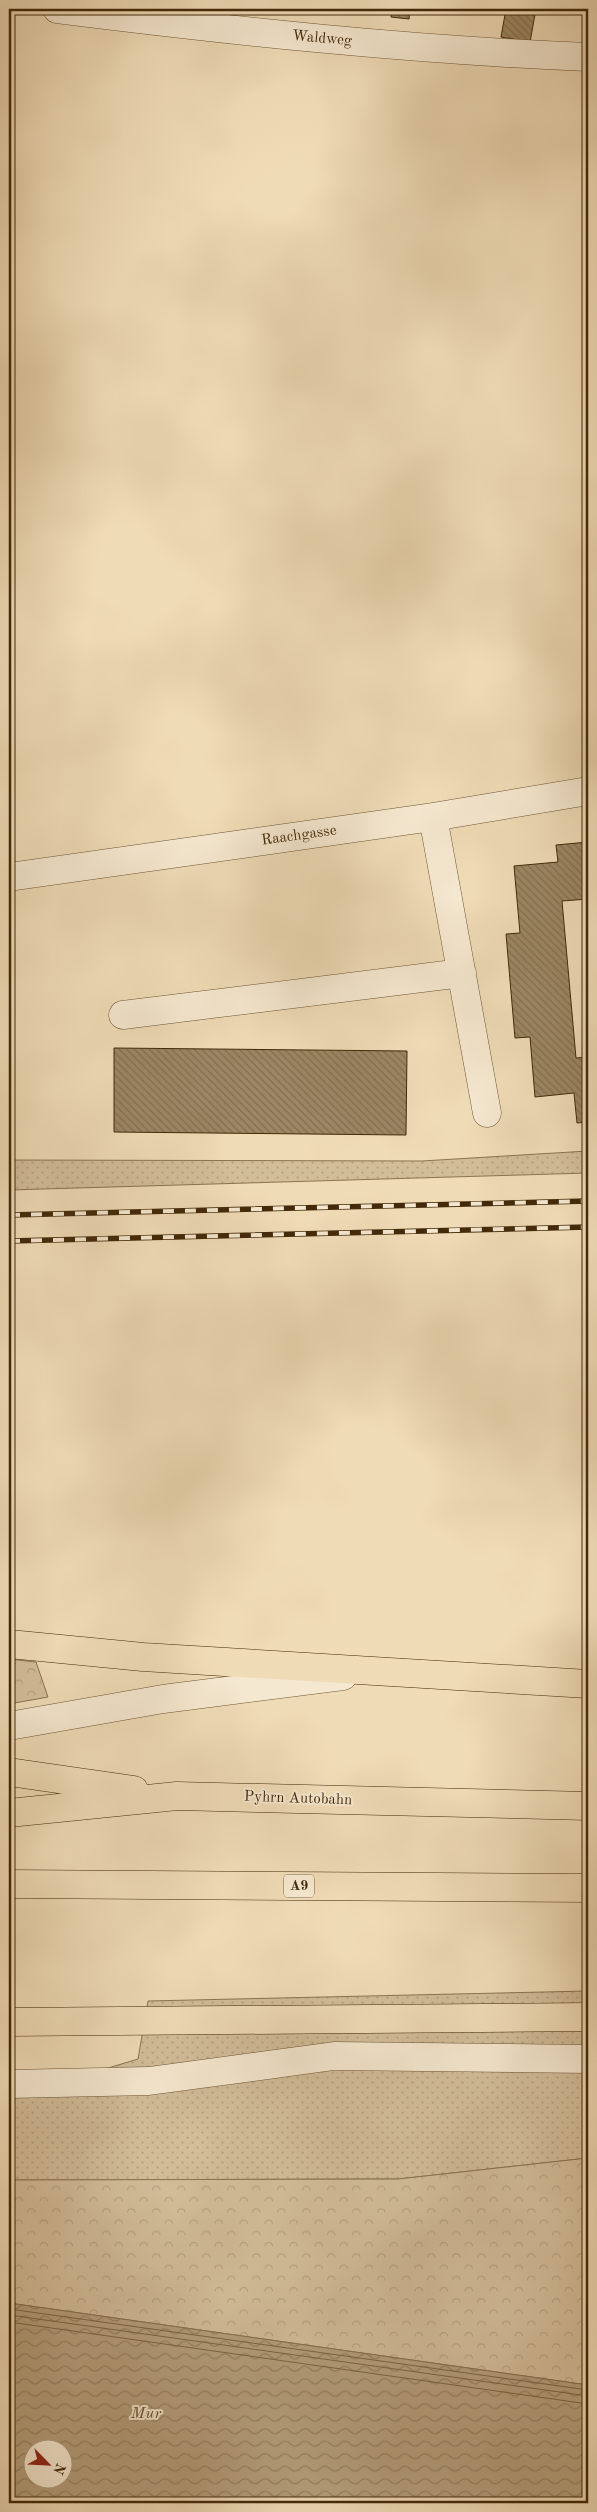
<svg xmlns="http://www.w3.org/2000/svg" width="597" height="2512" font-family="'Old Standard TT',serif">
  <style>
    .grass { fill: url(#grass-dots); stroke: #8a7351 }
    .forest { fill: url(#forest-crowns); stroke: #8a7351 }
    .water { fill: url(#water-waves); stroke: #866f4d; fill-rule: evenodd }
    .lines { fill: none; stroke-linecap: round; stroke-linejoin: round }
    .shore { stroke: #7b6442; stroke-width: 1 }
    .building { fill: url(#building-back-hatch); stroke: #422909 }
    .minor-casing { stroke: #6d5634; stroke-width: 29 }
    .major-casing { stroke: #422909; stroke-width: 29 }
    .highway-casing { stroke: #422909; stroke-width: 29 }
    .minor { stroke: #f5e8d0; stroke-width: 28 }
    .major { stroke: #efdbb6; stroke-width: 28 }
    .highway { stroke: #efdbb6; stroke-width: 28 }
    .rail-casing { stroke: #422909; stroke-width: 5.5 }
    .rail { stroke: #f5e8d0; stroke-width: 4; stroke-dasharray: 11; stroke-linecap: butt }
    .labels { text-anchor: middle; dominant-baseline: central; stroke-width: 4; stroke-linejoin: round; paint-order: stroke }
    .shield { fill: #f5e8d0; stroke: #786245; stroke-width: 1 }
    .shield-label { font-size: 14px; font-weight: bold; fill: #422909 }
    .street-label { font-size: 15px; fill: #422909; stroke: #f5e8d0 }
    .water-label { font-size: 16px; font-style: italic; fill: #644c2b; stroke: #f5e8d0 }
  </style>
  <defs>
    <pattern id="grass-dots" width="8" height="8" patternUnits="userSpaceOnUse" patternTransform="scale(1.25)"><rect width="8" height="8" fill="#d2bd99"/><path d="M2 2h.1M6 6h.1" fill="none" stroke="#b6a282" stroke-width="1.8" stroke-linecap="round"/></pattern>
    <pattern id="forest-crowns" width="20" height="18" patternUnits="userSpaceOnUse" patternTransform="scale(1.25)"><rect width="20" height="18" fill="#d2bd99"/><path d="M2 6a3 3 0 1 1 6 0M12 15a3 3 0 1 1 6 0" fill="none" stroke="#b6a282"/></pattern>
    <pattern id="water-waves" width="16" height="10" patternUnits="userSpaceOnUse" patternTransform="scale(1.25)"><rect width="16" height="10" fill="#b49e7b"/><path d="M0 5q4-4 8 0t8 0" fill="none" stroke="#948163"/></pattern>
    <pattern id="building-back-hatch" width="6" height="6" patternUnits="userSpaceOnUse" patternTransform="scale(1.25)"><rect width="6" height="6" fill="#9c8663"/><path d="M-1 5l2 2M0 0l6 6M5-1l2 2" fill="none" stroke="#816e50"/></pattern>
  </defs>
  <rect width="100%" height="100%" fill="#efdbb6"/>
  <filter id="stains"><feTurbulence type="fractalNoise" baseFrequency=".004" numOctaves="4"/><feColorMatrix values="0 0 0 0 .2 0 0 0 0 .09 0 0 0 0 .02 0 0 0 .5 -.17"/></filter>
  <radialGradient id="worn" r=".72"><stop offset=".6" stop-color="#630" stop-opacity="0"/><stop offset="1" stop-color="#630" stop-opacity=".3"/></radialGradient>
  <path class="grass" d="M588,1151v22l-579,17v-30l413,1z
    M588,1991v167l-190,21 -389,1v-82l129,-39 10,-58z"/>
  <path class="forest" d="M9,1659l27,3 12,35 -39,7z
    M588,2158v227l-579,-82v-123l389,-1z"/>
  <path class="water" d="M9,2303l579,82v118h-579zM32,2450h30v30h-30z"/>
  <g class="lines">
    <path class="shore" d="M9,2309l579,81
      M9,2315l579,81
      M9,2322l579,82"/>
  </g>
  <path class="building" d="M392,9h18l-1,10 -18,-2z
    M506,9h30l-6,33 -29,-5z
    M588,842v57l-26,2 14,157 12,-1v65l-11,1 -3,-30 -39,4 -5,-60 -15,1 -9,-104 14,-1 -6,-67 44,-4 -2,-17z
    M114,1048l293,3 -1,84 -292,-3z"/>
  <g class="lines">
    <defs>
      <path id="minor" d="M57,9c176,22 353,41 531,48
        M433,817l54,296
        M9,877l424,-60 155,-26
        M123,1015l339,-42
        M9,1726l154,-27 180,-23
        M9,2084l140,-3 185,-25 254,3"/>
      <path id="major" d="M9,1644l134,13 445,27
        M9,2022l579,-5"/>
      <path id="highway" d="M9,1772l125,18
        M9,1813l168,-17 411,10
        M9,1884l579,4"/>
    </defs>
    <use href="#minor" class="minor-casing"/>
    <use href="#major" class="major-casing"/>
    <use href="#highway" class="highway-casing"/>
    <use href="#minor" class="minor"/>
    <use href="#major" class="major"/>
    <use href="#highway" class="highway"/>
    <defs>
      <path id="rail" d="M9,1215l579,-14
        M9,1241l579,-14"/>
    </defs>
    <use href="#rail" class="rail-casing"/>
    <use href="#rail" class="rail"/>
  </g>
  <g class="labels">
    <rect class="shield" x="284" y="1874.5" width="30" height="23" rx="4"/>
    <g class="shield-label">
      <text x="299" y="1886">A9</text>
    </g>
    <g class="street-label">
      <text transform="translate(322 39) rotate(5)">Waldweg</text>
      <text transform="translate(299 836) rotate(-8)">Raachgasse</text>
      <text transform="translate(298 1799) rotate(2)">Pyhrn Autobahn</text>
    </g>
    <g class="water-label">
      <text x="146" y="2414">Mur</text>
    </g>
  </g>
  <rect width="597" height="2512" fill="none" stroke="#efdbb6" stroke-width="30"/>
  <rect x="10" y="10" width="577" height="2492" fill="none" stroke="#422909" stroke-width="2.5"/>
  <rect x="15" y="15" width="567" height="2482" fill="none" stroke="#422909"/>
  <g transform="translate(48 2464) rotate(114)"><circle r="24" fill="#f5e8d0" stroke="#ad9c80"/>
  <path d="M0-4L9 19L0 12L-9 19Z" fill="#8f2418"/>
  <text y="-8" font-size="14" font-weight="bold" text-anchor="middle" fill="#422909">N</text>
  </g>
  <rect width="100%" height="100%" filter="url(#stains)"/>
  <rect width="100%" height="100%" fill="url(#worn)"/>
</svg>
